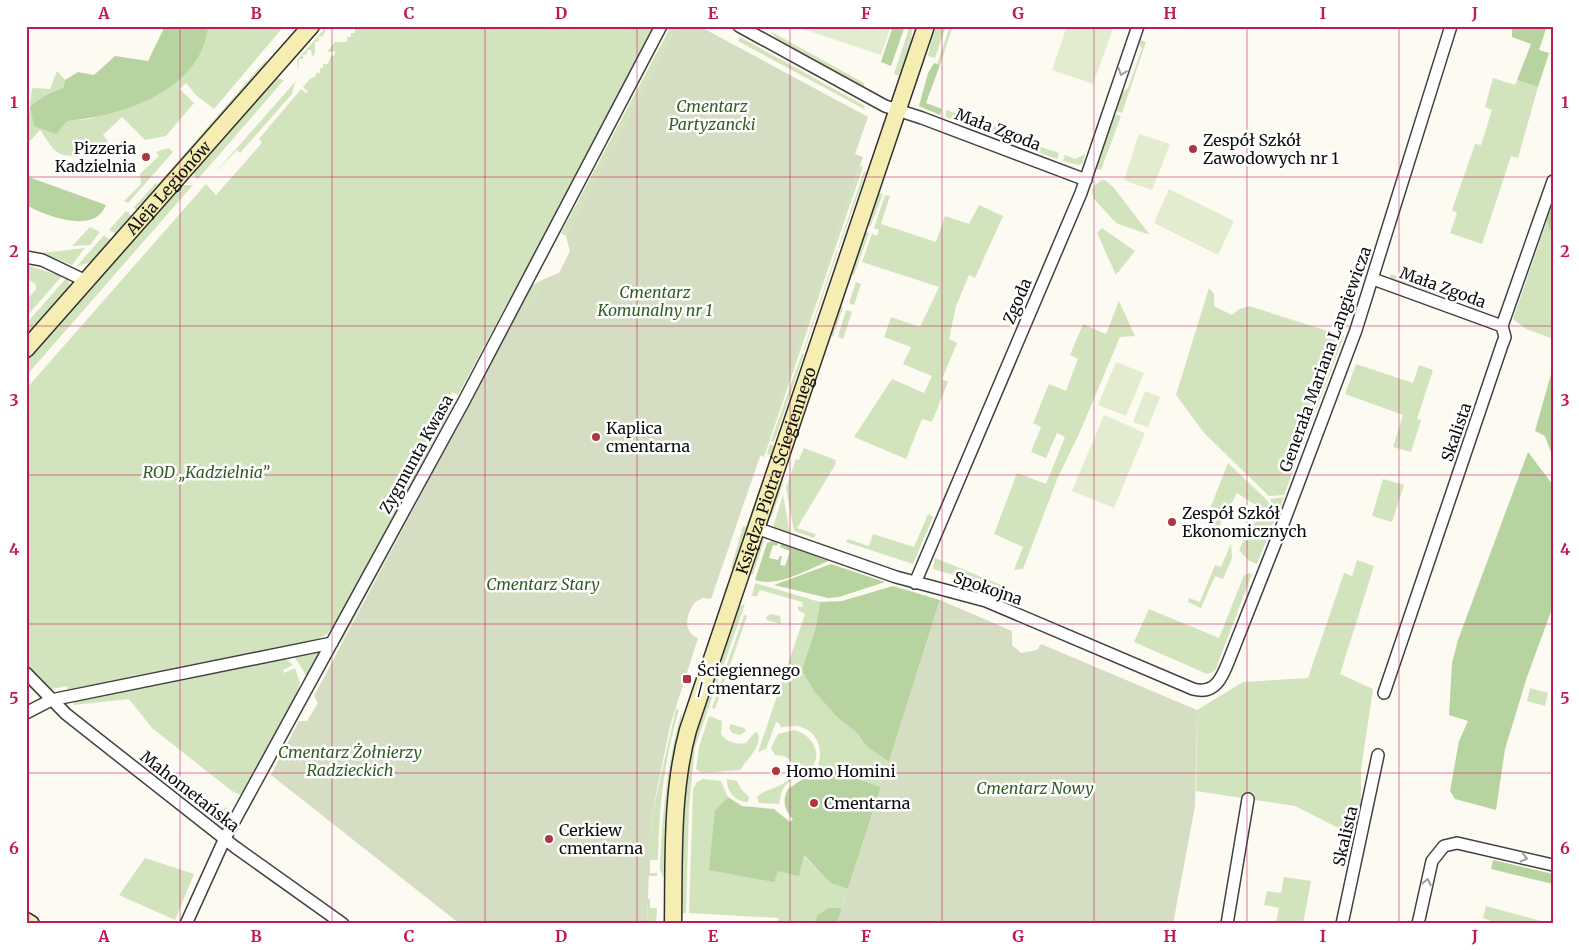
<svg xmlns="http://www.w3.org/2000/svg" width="1579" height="950" font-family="Merriweather,serif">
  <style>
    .green { fill: #d2e4be }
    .forest { fill: #b7d39f }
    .cemetery { fill: #d5ddc3 }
    .pitch { fill: #e3ecce }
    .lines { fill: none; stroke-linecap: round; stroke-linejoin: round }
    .street-casing { stroke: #414141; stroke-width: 14 }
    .secondary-casing { stroke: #303030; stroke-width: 19 }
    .street { stroke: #fff; stroke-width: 11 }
    .secondary { stroke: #f6edb3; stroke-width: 16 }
    .oneway { stroke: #9f9f9f }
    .grid { fill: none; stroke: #c2185b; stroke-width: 1; stroke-opacity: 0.55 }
    .poi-dot { fill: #ae363e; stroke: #fff; stroke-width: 2 }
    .labels { text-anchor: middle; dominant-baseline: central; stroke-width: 5; stroke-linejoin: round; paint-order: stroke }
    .park-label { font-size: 16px; font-style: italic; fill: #325e26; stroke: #fff }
    .street-label { font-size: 16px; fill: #0e0e0e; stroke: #fff }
    .poi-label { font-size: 16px; fill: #0e0e0e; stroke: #fff; text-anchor: start }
    .neatline { fill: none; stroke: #c2185b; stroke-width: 2 }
    .grid-label { font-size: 16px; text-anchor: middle; font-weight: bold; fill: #c2185b }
  </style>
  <rect width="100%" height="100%" fill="#fdfaf1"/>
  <path class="green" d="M188,26h96l-70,83 -18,-14 -10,-12 -6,6 14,14 -28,33 -21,4 -23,-23 -19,18 5,6c-9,11 -38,20 -51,11 -6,-4 -12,-16 -17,-22l-10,11h-4l6,-53 18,1 7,-18 8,9 -2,8 -17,7 -16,11 37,15 22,-2 56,-18z
    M327,26l3,2h-4l-3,8 -5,1 1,4 -4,1v12l-3,3 -1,-7h-4v4l-4,1v4h-4l-1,12 -1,-11z
    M358,26h298l-198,369 -6,-3 -5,10 6,4 -116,217 -10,11 -12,7 -231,51 -16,-2 -1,-4 -15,3 -26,-22v-278l180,-205 10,11 46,-52 -3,-4 42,-50 5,4 2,-1 -5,-5 8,-9 4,-1 1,-4h4v-5h3v-4h5l3,-8 4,-1v-4l-8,1 8,-10h12v-5h4v-4h4v-4h4z
    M671,26h6l-111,210 -5,-3z
    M937,26h9l-11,32 -7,-2 4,-18z
    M950,26h3l-13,39 -3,-1z
    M909,28l3,1 -1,16 -9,26 -3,1 1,4 -6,-2z
    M770,31l94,52v4l-88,-49z
    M740,37l125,69 -1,3 -126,-68z
    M1140,40l6,2 -24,71 -6,-2 6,-19 6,-4 14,-40 -3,-4z
    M266,60l-1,9 -125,142 -7,-3 23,-25 2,1z
    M277,78l7,2 -86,99 -4,-3 1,-8 78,-89z
    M1493,78l22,7 2,-5 21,7 -20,71 -7,-2 -29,88 -32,-11 7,-20 -5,-3 23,-66 6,1 11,-35 -7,-3z
    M295,82l-3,12 -52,59 -3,-3 -24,25z
    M946,110l67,22 -1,5 14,5 -1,5 -79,-30z
    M1114,114l7,2 -20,54 -7,-2z
    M1032,144l27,9 -2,6 -27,-10z
    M168,148l5,4 -45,51 -4,-2 17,-17 -1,-10 19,-18 -3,-4z
    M1085,154l-2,9 -4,2 -16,-4 2,-6 10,4z
    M860,166l3,1 -99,290 -5,-2z
    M864,171l2,1 -27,76h-1z
    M1102,180h3l9,8 36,47 -34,-12 -22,-24 -2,-8 2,-5z
    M182,185h11l-167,191v-16l150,-171z
    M877,193l6,1 -13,33 -4,-4z
    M885,195l5,1 -9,28 55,18 9,-26 24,8 10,-19 24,11 -28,62 -6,-3 -13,31 -7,33 8,4 -15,36 6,3 -16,40 -10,-3 -16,40 -52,-22 38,-58 32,14 8,-17 -29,-12 8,-17 -27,-10 7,-20 29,10 19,-40 -77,-25 10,-28 5,2 2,-6 -5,-2z
    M1553,203v136l-27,-10 -13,-10z
    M126,211l7,6 -15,18 -9,-5z
    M90,227l10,5 -10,13 -18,1z
    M1102,228l33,23 -19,24 -19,-42z
    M864,231l5,2 -15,42 -4,-2z
    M104,235l7,6 -19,21 -15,4z
    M85,248l-13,17 -31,-12z
    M837,250l1,1 -34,100h-1z
    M26,265l36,11 -36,41v-16l10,-12v-4l-10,-8z
    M1391,274l25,9 -2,4 -24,-8z
    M67,277l3,9 -44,52v-14z
    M544,279l-16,29 -6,-3 -181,338 -2,-1 190,-355z
    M856,282l5,2 -7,21 -5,-2z
    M1421,284l35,13 -1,2 -35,-10z
    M1209,288l5,6v12l18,9 7,-6 10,-3 95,30 -60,159 -15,1 -64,-62 -29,-39z
    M1119,301l16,35 -15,1 -41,97 -21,43 -35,92 -9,1 9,-23 -29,-13 23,-61 29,11 19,-47 -8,-4 -11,25 -15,-6 10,-25 -8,-4 16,-39 17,7 12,-32 -8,-4 13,-31 23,10z
    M840,306l3,1 -10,30 -3,-5 8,-24z
    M846,310l6,2 -9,27 -5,-2z
    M802,353l2,1 -30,88 -3,-1z
    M1356,364l57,19 6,-18 14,5 -16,49 4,1 -10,32 -18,-5 10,-32 -58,-21z
    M770,444l3,1 2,8 -40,118 -4,-3 12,-42 3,1 25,-71 -4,-2z
    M804,448l32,12 -1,5 -38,63 19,6 -2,4 -20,-7 -8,-43 10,-29 3,1z
    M1228,463l40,38 7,18 -18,45 -9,-4 -9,-10 5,-10 3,1 13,-33 -23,-15 -19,36 -12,-5 -1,-3z
    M785,477l-13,39 -4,3 3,-15z
    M1383,479l21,6 -12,37 -20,-6z
    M783,495l7,39 -17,-7z
    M1284,497l-7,19 -7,-17z
    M928,514l5,3 -20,47 -67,-22 2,-3 21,7 4,-12 41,13z
    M765,538l-12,36 -6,1 13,-33z
    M1231,543l1,15 -9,21 -8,-3 -14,32 -13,-6 1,-4 11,4 15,-37 6,2z
    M935,558l71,29 1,3 -74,-21z
    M1357,560l17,6 -34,108 33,15 -12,81v43l-9,22 -57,-29 -99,-15 1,-81 46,-28 65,-4 36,-105 8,3z
    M1249,573l3,1 -37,97 -8,3 -73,-32 15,-33 70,29 25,-63z
    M755,583l65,19 -4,25 -13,39 35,52 19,15 10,14 22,15 -8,25 -53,-19 -9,4 -3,-2c9,-18 3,-40 -19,-44 -6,0 -11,1 -16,1l-2,-4 -3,-1 -10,27 -8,3 47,-138 -7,-4v-4l5,1 -1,-5 -42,-12 -3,6h-5z
    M745,604l-50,143 -6,60 -3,106h-6l3,-118 7,-46 47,-142z
    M771,614l9,2 1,8 -14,-4 -1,-3z
    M744,615l3,1 -19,55 -3,-1z
    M318,649l4,2 -15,26 -13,-21z
    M283,657l10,8 -10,5 1,3 11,-5 5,15 -3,10 -56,102 -9,-4 -80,-63 -23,-29 -55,6v-3l27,-7z
    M724,673l3,1 -12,35 -3,-1z
    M1530,688l18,5 -3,13 -18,-5z
    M676,709l3,1c-15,49 -20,98 -21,150h-8v13h7v3h-9l3,-57z
    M682,710l-14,167h-5l-3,-8c2,-54 7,-106 22,-159z
    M709,716l13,5 -1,13c5,8 16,11 25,9l9,-11 3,1c4,14 -11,26 -18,37l-38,3 -6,-4 3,-22z
    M731,724l13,4 2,3 -6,4 -8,-2 -3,-5z
    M794,730c17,4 30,23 17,39 -8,8 -19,8 -26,17 -5,5 -4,12 -6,18l-20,-1 -2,-6c8,-10 47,-11 33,-37l-6,-4 -9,-1 -4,-7 7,-14z
    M703,779l18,2 7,16 -13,13 62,61 26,-16 27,28 18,6 -6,19c-13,0 -25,0 -27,16h-38l2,-6 -90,-5 4,-124 4,-7z
    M727,779l10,2 4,8 8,8 -1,5c-12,0 -22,-11 -21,-23z
    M225,807l8,5 -7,13 -6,2 -4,-3z
    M145,858l49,16 -19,46 -56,-25z
    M1284,877l27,4 -8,43h-27l3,-16 -15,-3 3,-14 14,2z
    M648,899h2v9h7l-1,16h-9z
    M1486,906l66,18h-53l-16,-6z"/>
  <path class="forest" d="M165,26h43c-6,65 -87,90 -141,95l-11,13 -22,-8 -4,-20 16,-11 17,-7 2,-8 13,-8 16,3 21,-19 33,5z
    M893,26h12l-14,40 -10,-4z
    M1512,26h35l-8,24 10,3 -11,34 -21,-7 14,-36 -19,-7z
    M934,63l6,2 -14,38 16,6 -2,6 -21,-9 9,-33z
    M26,176l80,29c-11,30 -60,11 -80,0z
    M1553,203v26l-3,1 -3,-10z
    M1553,367v91l-8,-22 -10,-5z
    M1528,452l25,33v121l-26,71 -22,72 -9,61 -41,-11 -5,-8 9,-50 9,-20 -19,-6 3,-52 6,-23z
    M772,541l6,2 -1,3 -4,-1 -4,13 9,2 2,-4h2l-2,9 5,1 5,-15 -10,-4 1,-3 48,17c-21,8 -51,27 -74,19l12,-37z
    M831,564l54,18 -46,15 -11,1 -54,-13z
    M893,586l47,14 -51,162 -22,-15 -10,-14 -19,-15 -23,-26 -12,-20v-6l13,-39 4,-25 22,-1z
    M828,768l53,19 -33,102 -18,-6 -26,-28 -5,21 -21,-5 -4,11 -65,-12 6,-60 13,-13 14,9 32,3 16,13 3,-3c-9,-9 -11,-19 -5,-30l28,-19 3,2z
    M1493,860l60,14v10l-62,-15z
    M828,908h14l-5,16h-22l2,-9z"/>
  <path class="cemetery" d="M677,26h22l169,91 -13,37 8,3 -152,442 -8,-1 -8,4c-9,13 -13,29 3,36l-28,88 -19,93 -4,105h-187l-189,-149 28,-54h8l11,-18 -4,-7 208,-391 6,3 16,-29 15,-6 11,-22 -4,-15z
    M940,600l72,31v14l9,8 16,-3 4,-6 156,66 -2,96 -22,118h-336z"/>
  <path class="pitch" d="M794,26h97l-10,29z
    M1067,26h47l-21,58 -41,-14z
    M1139,134l31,10 -18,46 -28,-10z
    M1169,189l65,32 -16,34 -64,-32z
    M1116,362l28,11 -18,43 -28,-11z
    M1145,391l15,6 -12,30 -15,-5z
    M1104,415l41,18 -31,75 -42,-17z"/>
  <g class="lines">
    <defs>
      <path id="street" d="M739,26l146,80 37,12 164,62
        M26,257l16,3 44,21
        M1373,279l129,47
        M756,528l140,49 90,24 207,88c22,6 29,-11 36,-29l57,-144 70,-186 95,-304
        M915,583l166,-390 57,-167
        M26,673l40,41 169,133 108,77
        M1384,693l118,-348 3,-8 -3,-11 51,-145
        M26,713l25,-13 281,-57
        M186,924l39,-86 239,-437 197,-375
        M1227,924l21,-125
        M1342,924l36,-169
        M1418,924l14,-63 12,-15 13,-3 96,22"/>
      <g id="secondary">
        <path id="s1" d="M26,349l285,-323"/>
        <path d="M26,921l5,3"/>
        <path id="s2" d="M673,924c1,-64 -2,-132 15,-194l238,-704"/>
      </g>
    </defs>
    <use href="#street" class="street-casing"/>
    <use href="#secondary" class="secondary-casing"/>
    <use href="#street" class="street"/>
    <use href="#secondary" class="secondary"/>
  </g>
  <defs><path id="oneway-chevron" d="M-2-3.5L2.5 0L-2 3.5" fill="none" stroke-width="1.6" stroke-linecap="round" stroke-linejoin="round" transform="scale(1.25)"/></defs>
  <g class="oneway">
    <use href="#oneway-chevron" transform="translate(1122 72) rotate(109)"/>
    <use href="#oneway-chevron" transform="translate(1524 858) rotate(13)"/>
    <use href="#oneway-chevron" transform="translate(1427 882) rotate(-78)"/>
  </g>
  <path class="grid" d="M180,26v898M332,26v898M485,26v898M637,26v898M790,26v898M942,26v898M1094,26v898M1247,26v898M1399,26v898M26,177h1527M26,326h1527M26,475h1527M26,624h1527M26,773h1527"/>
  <g class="poi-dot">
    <circle cx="1193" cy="149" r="5"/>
    <circle cx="146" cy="157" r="5"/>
    <circle cx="596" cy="437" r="5"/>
    <circle cx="1172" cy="522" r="5"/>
    <rect x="682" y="674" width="10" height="10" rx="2.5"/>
    <circle cx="776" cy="771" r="5"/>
    <circle cx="814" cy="803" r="5"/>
    <circle cx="549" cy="839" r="5"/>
  </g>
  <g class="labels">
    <g class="park-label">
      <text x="712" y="106">Cmentarz<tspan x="712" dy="18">Partyzancki</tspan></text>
      <text x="655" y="292">Cmentarz<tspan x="655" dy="18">Komunalny nr 1</tspan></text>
      <text x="206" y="472">ROD „Kadzielnia”</text>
      <text x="543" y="584">Cmentarz Stary</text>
      <text x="350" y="752">Cmentarz Żołnierzy<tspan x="350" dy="18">Radzieckich</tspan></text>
      <text x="1035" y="788">Cmentarz Nowy</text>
    </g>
    <g class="street-label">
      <text transform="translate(998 129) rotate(21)">Mała Zgoda</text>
      <text stroke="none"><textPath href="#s1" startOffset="215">Aleja Legionów</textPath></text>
      <text transform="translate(1443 287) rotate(20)">Mała Zgoda</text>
      <text transform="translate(1017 301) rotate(-67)">Zgoda</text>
      <text transform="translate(1325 359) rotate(-70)">Generała Mariana Langiewicza</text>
      <text transform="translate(1456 432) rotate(-71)">Skalista</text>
      <text transform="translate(416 454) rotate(-61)">Zygmunta Kwasa</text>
      <text stroke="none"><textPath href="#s2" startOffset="469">Księdza Piotra Ściegiennego</textPath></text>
      <text transform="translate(988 588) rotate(19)">Spokojna</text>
      <text transform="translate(190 791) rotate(38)">Mahometańska</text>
      <text transform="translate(1345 836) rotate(-77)">Skalista</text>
    </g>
    <g class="poi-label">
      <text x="1203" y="140">Zespół Szkół<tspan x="1203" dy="18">Zawodowych nr 1</tspan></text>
      <text x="136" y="148" text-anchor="end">Pizzeria<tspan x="136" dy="18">Kadzielnia</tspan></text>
      <text x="606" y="428">Kaplica<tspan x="606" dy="18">cmentarna</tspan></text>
      <text x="1182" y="513">Zespół Szkół<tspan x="1182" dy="18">Ekonomicznych</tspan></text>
      <text x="697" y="670">Ściegiennego<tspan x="697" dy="18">/ cmentarz</tspan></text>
      <text x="786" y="771">Homo Homini</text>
      <text x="824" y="803">Cmentarna</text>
      <text x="559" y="830">Cerkiew<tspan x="559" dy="18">cmentarna</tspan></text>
    </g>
  </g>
  <rect width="1579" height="950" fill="none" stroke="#ffffff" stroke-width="55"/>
  <rect x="28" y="28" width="1524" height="894" class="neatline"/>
  <g class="grid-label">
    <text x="104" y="19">A</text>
    <text x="256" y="19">B</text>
    <text x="409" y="19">C</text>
    <text x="561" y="19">D</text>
    <text x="713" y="19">E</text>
    <text x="866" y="19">F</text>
    <text x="1018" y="19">G</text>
    <text x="1170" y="19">H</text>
    <text x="1323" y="19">I</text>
    <text x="1475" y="19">J</text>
    <text x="14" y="108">1</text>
    <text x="1565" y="108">1</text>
    <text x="14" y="257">2</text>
    <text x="1565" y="257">2</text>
    <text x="14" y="406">3</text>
    <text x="1565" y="406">3</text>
    <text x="14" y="555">4</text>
    <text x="1565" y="555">4</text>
    <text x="14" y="704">5</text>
    <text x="1565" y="704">5</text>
    <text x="14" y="854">6</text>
    <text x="1565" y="854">6</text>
    <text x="104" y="942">A</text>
    <text x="256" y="942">B</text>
    <text x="409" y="942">C</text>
    <text x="561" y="942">D</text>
    <text x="713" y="942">E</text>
    <text x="866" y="942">F</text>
    <text x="1018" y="942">G</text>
    <text x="1170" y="942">H</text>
    <text x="1323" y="942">I</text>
    <text x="1475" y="942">J</text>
  </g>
</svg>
